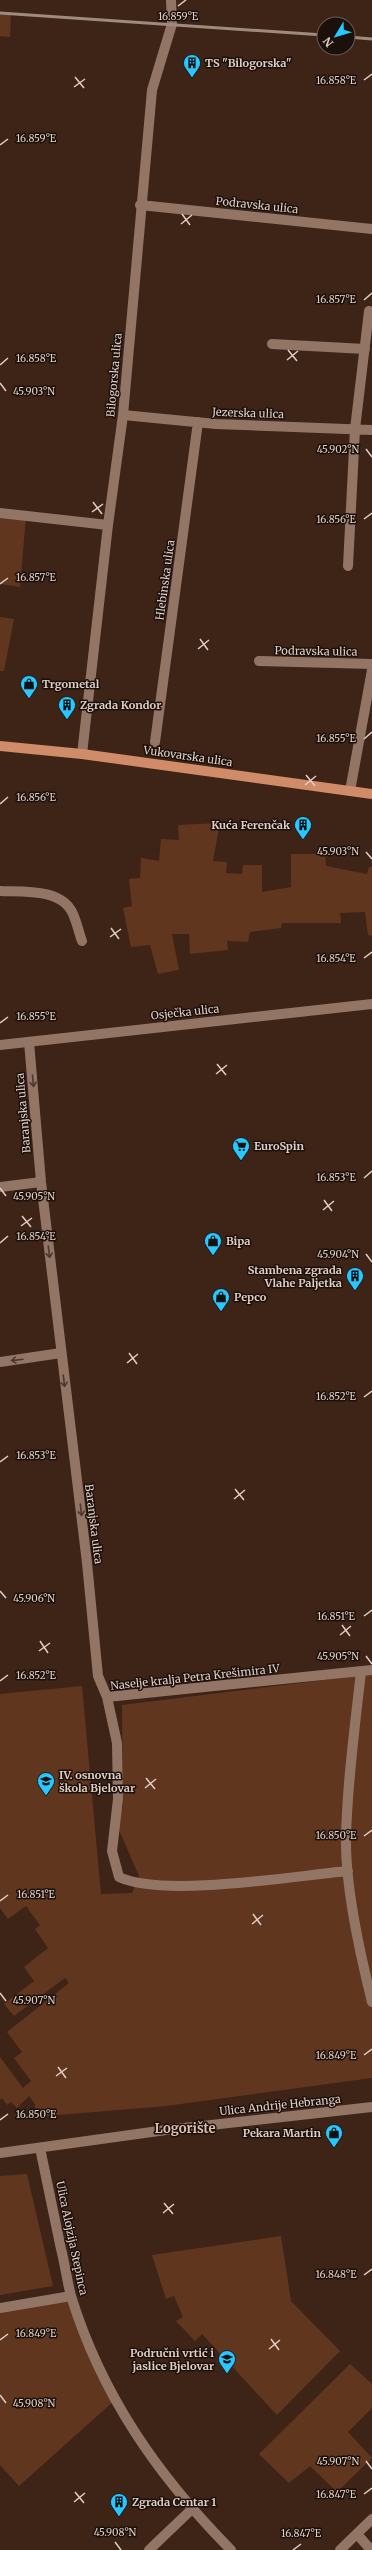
<svg xmlns="http://www.w3.org/2000/svg" width="372" height="2550" font-family="Merriweather,serif">
  <style>
    .green { fill: #61361f }
    .lines { fill: none; stroke-linecap: round; stroke-linejoin: round }
    .street { stroke: #937566; stroke-width: 10 }
    .secondary { stroke: #937566; stroke-width: 10 }
    .primary { stroke: #d08b68; stroke-width: 10 }
    .rail { stroke: #9f8a80; stroke-width: 3 }
    .oneway { stroke: #4c382f }
    .ticks { fill: none; stroke: #dfcec6; stroke-width: 1.5 }
    .labels { text-anchor: middle; dominant-baseline: central; stroke-width: 3; stroke-linejoin: round; paint-order: stroke }
    .poi-label { font-size: 11px; font-weight: bold; fill: #dfcec6; stroke: #1c100b; text-anchor: start }
    .street-label { font-size: 11px; fill: #dfcec6; stroke: #1c100b }
    .quarter-label { font-size: 13px; font-weight: bold; fill: #debdad; stroke: #1c100b }
    .ticks-label { font-size: 10px; text-anchor: middle; fill: #dfcec6; stroke: #1c100b; stroke-width: 3; stroke-linejoin: round; paint-order: stroke }
  </style>
  <rect width="100%" height="100%" fill="#3d2417"/>
  <path class="green" d="M0,12l11,1 -1,24 -10,-1z
    M0,513l26,3 -6,71 -20,-3z
    M0,617l14,2 -10,52h-4z
    M220,823l-7,38 14,1 -1,11 16,1 1,-9h19v27l29,-5v-33h34l1,12 41,8 2,-7h3v69l-4,-1 -3,-23 -25,1 1,10h-59l-1,5 -31,4 -2,10 -21,-1 1,9 -38,4 -1,-20h-17l7,36 -21,4 -8,-29 -19,2 -8,-39 9,-2 -3,-27 11,-1 1,-20 18,3 2,-22 18,1 -1,-15z
    M372,1674v404l-206,28 -131,11v-13l-6,-8 -12,12 -6,-6 -4,3 -5,-7 -2,2v-43l23,31 8,-7 -17,-23 8,-6 -15,-20 62,-49 -4,-5 -51,38 -10,-12 30,-23 -10,-14 24,-19 -13,-19 5,-4 -14,-19 -18,13 -8,-11v-214l82,-8 19,208 31,-1 7,-17 -23,-53 7,-17 -1,-101z
    M27,2174l26,112 -53,9v-119z
    M281,2236l10,65 49,50 -63,64 -75,-81 -7,7 -19,-20 7,-4 -9,-21 -8,3 -14,-44z
    M71,2296l44,104 -96,86 -19,-21v-156z
    M350,2364l22,20v24l-24,24 24,26 -35,34 -27,-26 -21,17 -30,-29z"/>
  <g class="lines">
    <path class="street" d="M140,205l232,24
      M272,344l93,5
      M123,415l93,9 156,6
      M0,513l108,12
      M348,566l7,-137 14,-118
      M259,661l113,3
      M155,742l43,-320
      M82,754l26,-229 15,-110 29,-325 20,-66 -1,-24
      M350,791l22,-121
      M0,891c23,1 62,-3 73,23 4,9 6,19 9,27
      M29,1042l12,140 46,381 11,113 9,21 10,46 1,56 -6,52 7,26c45,21 175,-1 229,-6
      M0,1187l41,-5
      M0,1362l61,-9
      M361,1672c-6,53 -14,113 -15,166 -1,48 14,116 26,164
      M107,1697l265,-27
      M40,2148c7,33 14,67 21,101 4,15 6,32 10,47 31,100 87,180 160,254
      M0,2308l71,-12
      M357,2534l14,16
      M149,2550l42,-40"/>
    <path class="secondary" d="M0,1045l372,-41
      M0,2153l166,-23 206,-23
      M340,2550l32,-31"/>
    <path class="primary" d="M0,746l82,8 290,40"/>
    <path class="rail" d="M0,13l324,22
      M348,37l24,2"/>
  </g>
  <defs><path id="oneway-shaft" d="M-6 0H5M1.5-3L5.5 0L1.5 3" fill="none" stroke-width="1.6" stroke-linecap="round" stroke-linejoin="round"/></defs>
  <g class="oneway">
    <use href="#oneway-shaft" transform="translate(33 1081) rotate(85)"/>
    <use href="#oneway-shaft" transform="translate(49 1252) rotate(83)"/>
    <use href="#oneway-shaft" transform="translate(17 1360) rotate(173)"/>
    <use href="#oneway-shaft" transform="translate(64 1381) rotate(83)"/>
    <use href="#oneway-shaft" transform="translate(81 1510) rotate(83)"/>
  </g>
  <path class="ticks" d="M178,6l8,-6M75,77l9,11M364,80l8,-6M74,87l11,-8M0,145l8,-6M182,214l8,11M181,224l11,-9M364,300l8,-7M288,350l9,11M287,360l11,-9M0,365l8,-7M0,383l6,8M366,449l6,8M93,502l9,12M92,512l11,-8M364,519l8,-6M0,584l8,-6M200,639l8,11M198,649l11,-9M364,739l8,-7M306,775l9,11M305,785l11,-9M0,804l8,-7M366,852l6,7M111,928l8,11M110,937l11,-8M364,958l8,-6M0,1023l8,-6M217,1064l9,11M216,1074l11,-9M364,1178l8,-7M0,1188l6,8M324,1200l8,11M323,1210l11,-9M22,1216l9,11M21,1226l11,-8M0,1243l8,-7M366,1254l6,8M129,1353l8,11M127,1363l11,-9M364,1397l8,-6M0,1462l8,-6M235,1489l9,11M234,1499l11,-9M0,1591l6,7M364,1616l8,-6M342,1625l8,11M340,1635l11,-9M40,1641l8,12M39,1651l11,-8M366,1656l6,8M0,1681l8,-6M146,1778l9,11M145,1788l11,-9M364,1836l8,-6M0,1901l8,-6M253,1914l8,11M252,1924l11,-9M0,1993l6,8M364,2055l8,-6M58,2067l8,11M56,2076l11,-8M0,2120l8,-6M164,2203l9,11M163,2213l11,-9M364,2275l8,-6M271,2339l8,11M0,2340l8,-6M269,2349l11,-9M0,2395l6,8M366,2461l6,8M75,2492l9,11M364,2494l8,-6M74,2502l11,-9M115,2542l6,8M293,2550l8,-6"/>
  <defs>
    <symbol id="building-pin" viewBox="-11 -11 22 30"><path d="M0 17L-7.5 6A9.5 9.5 0 1 1 7.5 6Z" fill="#27c8ff" stroke="#1c100b"/><path d="M-4-6H4V6H1V3H-1V6H-4ZM-2.5-4.3h1.7v1.8h-1.7ZM.8-4.3h1.7v1.8H.8ZM-2.5-1h1.7V.8h-1.7ZM.8-1h1.7V.8H.8Z" fill="#111"/></symbol>
    <symbol id="shop-pin" viewBox="-11 -11 22 30"><path d="M0 17L-7.5 6A9.5 9.5 0 1 1 7.5 6Z" fill="#27c8ff" stroke="#1c100b"/><path d="M-5-2.5h2.3a2.7 3.5 0 0 1 5.4 0H5L5.5 6h-11ZM-1.5-2.5h3a1.5 2.3 0 0 0-3 0Z" fill="#111"/></symbol>
    <symbol id="supermarket-pin" viewBox="-11 -11 22 30"><path d="M0 17L-7.5 6A9.5 9.5 0 1 1 7.5 6Z" fill="#27c8ff" stroke="#1c100b"/><path d="M-6-5.5h2.5l.6 2H6L4.5 2H-2.5L-4.4-4H-6ZM-1.5 3.2a1.3 1.3 0 1 0 .1 0ZM3 3.2a1.3 1.3 0 1 0 .1 0Z" fill="#111"/></symbol>
    <symbol id="school-pin" viewBox="-11 -11 22 30"><path d="M0 17L-7.5 6A9.5 9.5 0 1 1 7.5 6Z" fill="#27c8ff" stroke="#1c100b"/><path d="M0-5L7-2L0 1L-7-2ZM-4 1L0 2.5L4 1V4Q0 6-4 4Z" fill="#111"/></symbol>
  </defs>
  <g fill-rule="evenodd">
    <use href="#building-pin" x="182" y="53" width="20" height="27"/>
    <use href="#shop-pin" x="19" y="674" width="20" height="27"/>
    <use href="#building-pin" x="57" y="695" width="20" height="27"/>
    <use href="#building-pin" x="293" y="815" width="20" height="27"/>
    <use href="#supermarket-pin" x="231" y="1136" width="20" height="27"/>
    <use href="#shop-pin" x="203" y="1231" width="20" height="27"/>
    <use href="#building-pin" x="345" y="1266" width="20" height="27"/>
    <use href="#shop-pin" x="211" y="1287" width="20" height="27"/>
    <use href="#school-pin" x="36" y="1771" width="20" height="27"/>
    <use href="#shop-pin" x="324" y="2123" width="20" height="27"/>
    <use href="#school-pin" x="217" y="2349" width="20" height="27"/>
    <use href="#building-pin" x="109" y="2492" width="20" height="27"/>
  </g>
  <g class="labels">
    <g class="poi-label">
      <text x="205" y="63">TS "Bilogorska"</text>
      <text x="42" y="684">Trgometal</text>
      <text x="80" y="705">Zgrada Kondor</text>
      <text x="290" y="825" text-anchor="end">Kuća Ferenčak</text>
      <text x="254" y="1146">EuroSpin</text>
      <text x="226" y="1241">Bipa</text>
      <text x="342" y="1270" text-anchor="end">Stambena zgrada<tspan x="342" dy="13">Vlahe Paljetka</tspan></text>
      <text x="234" y="1297">Pepco</text>
      <text x="59" y="1775">IV. osnovna<tspan x="59" dy="13">škola Bjelovar</tspan></text>
      <text x="321" y="2133" text-anchor="end">Pekara Martin</text>
      <text x="214" y="2353" text-anchor="end">Područni vrtić i<tspan x="214" dy="13">jaslice Bjelovar</tspan></text>
      <text x="132" y="2502">Zgrada Centar 1</text>
    </g>
    <g class="street-label">
      <text transform="translate(257 205) rotate(6)">Podravska ulica</text>
      <text transform="translate(114 375) rotate(-85)">Bilogorska ulica</text>
      <text transform="translate(248 413) rotate(2)">Jezerska ulica</text>
      <text transform="translate(165 580) rotate(-82)">Hlebinska ulica</text>
      <text transform="translate(316 651) rotate(1)">Podravska ulica</text>
      <text transform="translate(188 756) rotate(8)">Vukovarska ulica</text>
      <text transform="translate(185 1012) rotate(-6)">Osječka ulica</text>
      <text transform="translate(23 1113) rotate(-95)">Baranjska ulica</text>
      <text transform="translate(94 1524) rotate(83)">Baranjska ulica</text>
      <text transform="translate(195 1677) rotate(-6)">Naselje kralja Petra Krešimira IV</text>
      <text transform="translate(280 2105) rotate(-6)">Ulica Andrije Hebranga</text>
      <text transform="translate(72 2238) rotate(78)">Ulica Alojzija Stepinca</text>
    </g>
    <g class="quarter-label">
      <text x="185" y="2128">Logorište</text>
    </g>
  </g>
  <g class="ticks-label">
    <text x="178" y="20">16.859°E</text>
    <text x="336" y="84">16.858°E</text>
    <text x="36" y="142">16.859°E</text>
    <text x="336" y="303">16.857°E</text>
    <text x="36" y="362">16.858°E</text>
    <text x="34" y="395">45.903°N</text>
    <text x="338" y="453">45.902°N</text>
    <text x="336" y="523">16.856°E</text>
    <text x="36" y="581">16.857°E</text>
    <text x="336" y="742">16.855°E</text>
    <text x="36" y="801">16.856°E</text>
    <text x="338" y="855">45.903°N</text>
    <text x="336" y="962">16.854°E</text>
    <text x="36" y="1020">16.855°E</text>
    <text x="336" y="1181">16.853°E</text>
    <text x="34" y="1200">45.905°N</text>
    <text x="36" y="1240">16.854°E</text>
    <text x="338" y="1258">45.904°N</text>
    <text x="336" y="1400">16.852°E</text>
    <text x="36" y="1459">16.853°E</text>
    <text x="34" y="1602">45.906°N</text>
    <text x="336" y="1620">16.851°E</text>
    <text x="338" y="1660">45.905°N</text>
    <text x="36" y="1679">16.852°E</text>
    <text x="336" y="1839">16.850°E</text>
    <text x="36" y="1898">16.851°E</text>
    <text x="34" y="2004">45.907°N</text>
    <text x="336" y="2059">16.849°E</text>
    <text x="36" y="2118">16.850°E</text>
    <text x="336" y="2278">16.848°E</text>
    <text x="36" y="2337">16.849°E</text>
    <text x="34" y="2407">45.908°N</text>
    <text x="338" y="2465">45.907°N</text>
    <text x="336" y="2498">16.847°E</text>
    <text x="115" y="2536">45.908°N</text>
    <text x="301" y="2537">16.847°E</text>
  </g>
  <g transform="translate(336 36) rotate(232)"><circle r="19" fill="#1c100b" stroke="#6a5c56"/>
  <path d="M0-3L7 15L0 10L-7 15Z" fill="#27c8ff"/>
  <text y="-6" font-size="11" font-weight="bold" text-anchor="middle" fill="#dfcec6">N</text>
  </g>
</svg>
